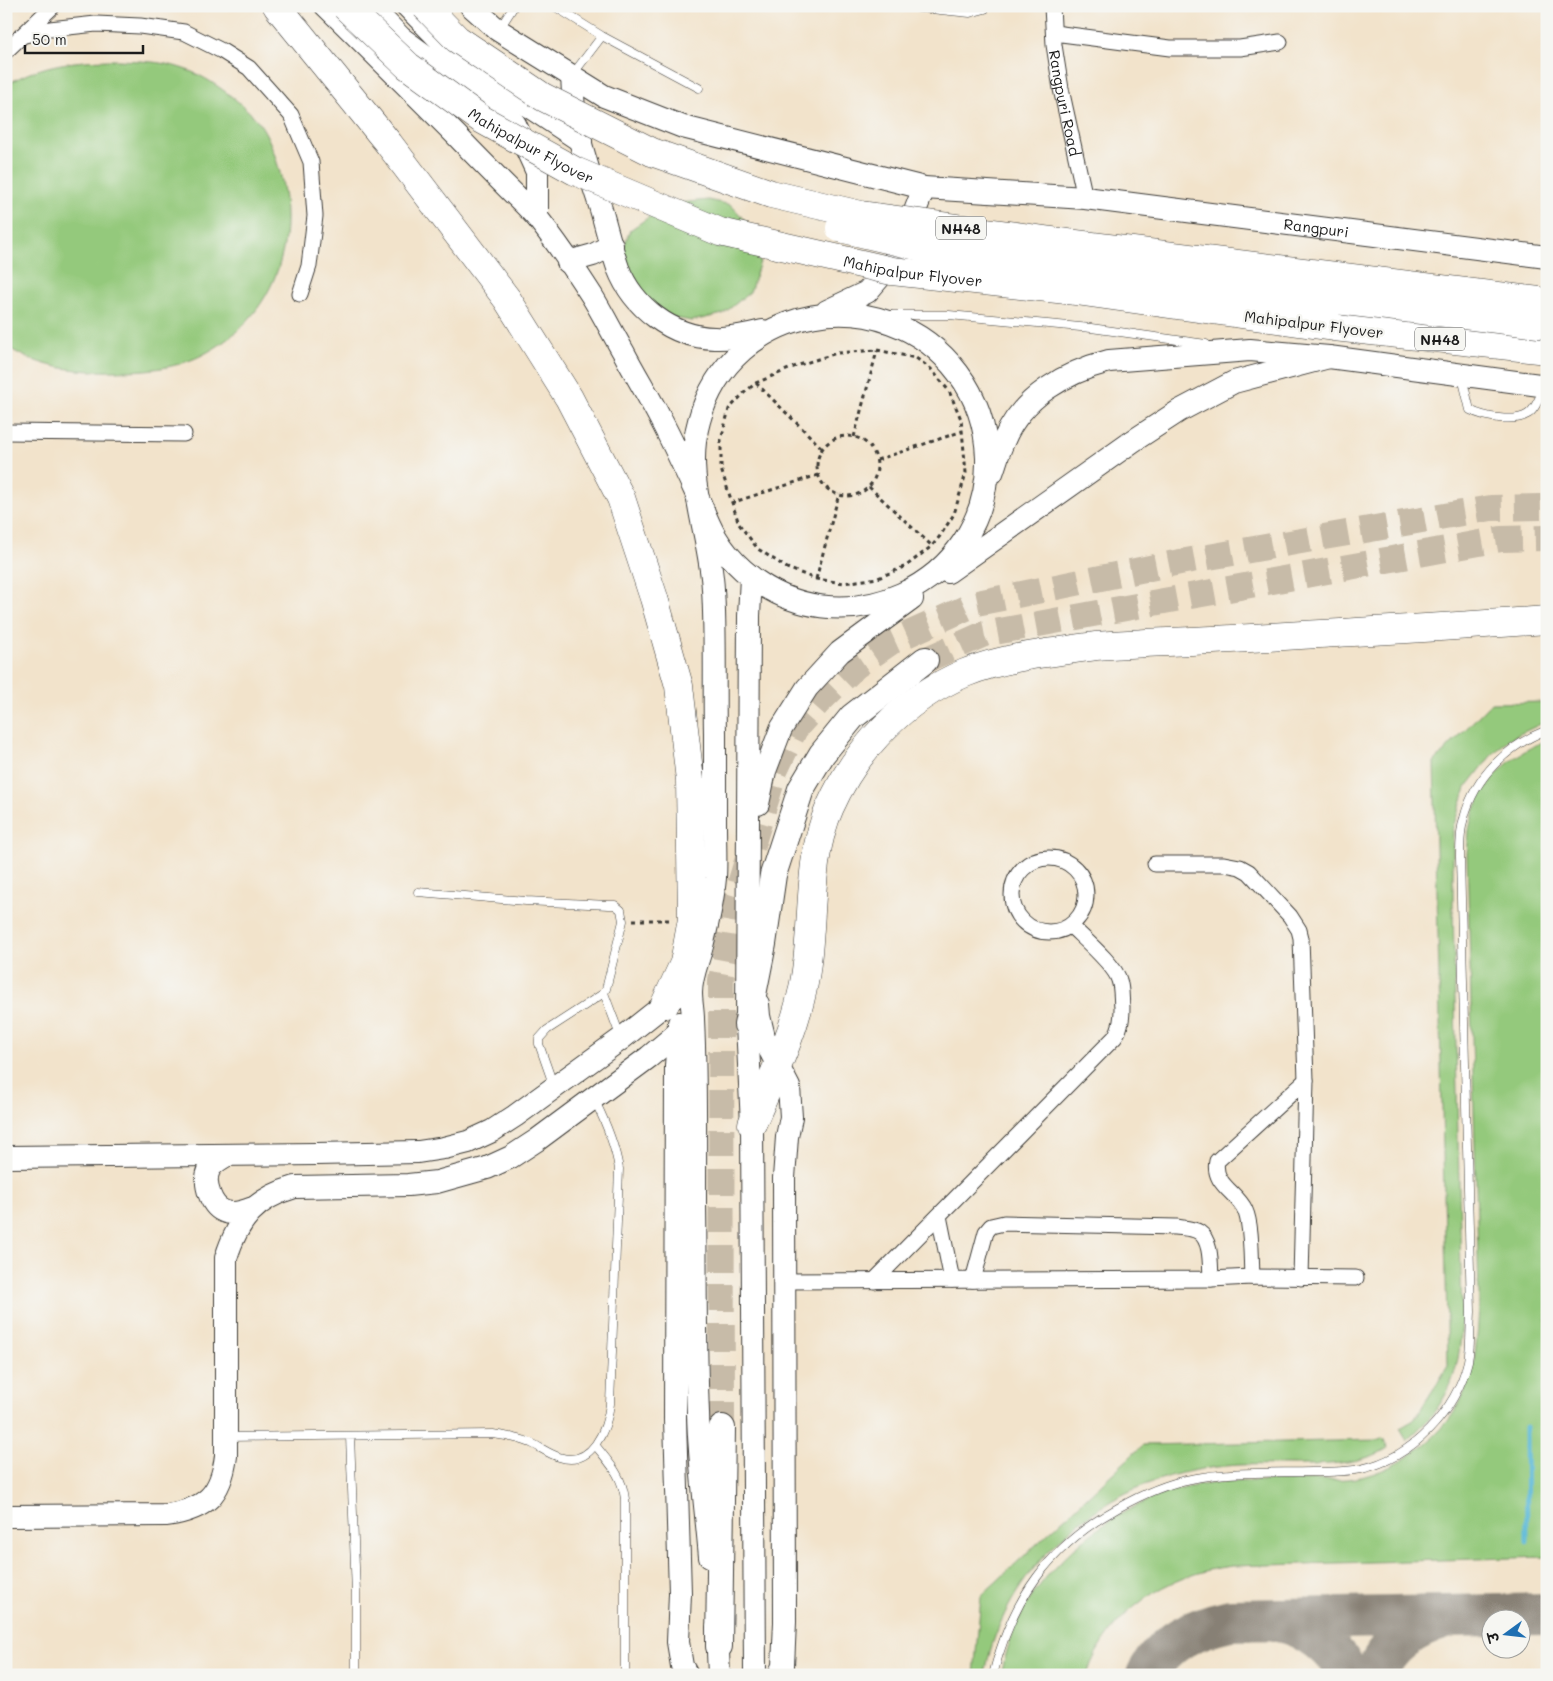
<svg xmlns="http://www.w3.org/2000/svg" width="1553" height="1681" font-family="Mali,'Playpen Sans Deva',sans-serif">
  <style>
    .green { fill: #94c97b; stroke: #58724c }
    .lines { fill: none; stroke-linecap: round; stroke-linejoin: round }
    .stream { stroke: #58b8d7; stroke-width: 5 }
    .taxiway { stroke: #878074; stroke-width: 42 }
    .trunk-tunnel { stroke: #c7bba8; stroke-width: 26; stroke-dasharray: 26 13; stroke-linecap: butt }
    .service-casing { stroke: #3c3a36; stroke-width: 9 }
    .minor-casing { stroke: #3c3a36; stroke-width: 17 }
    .secondary-casing { stroke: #3c3a36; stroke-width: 24 }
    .trunk-casing { stroke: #3c3a36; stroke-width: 28 }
    .motorway-casing { stroke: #3c3a36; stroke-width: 29 }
    .path { stroke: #3c3a36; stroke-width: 3; stroke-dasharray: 4 4; stroke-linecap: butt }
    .service { stroke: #fff; stroke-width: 8 }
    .minor { stroke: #fff; stroke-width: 15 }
    .secondary { stroke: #fff; stroke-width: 22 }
    .trunk { stroke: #fff; stroke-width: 26 }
    .motorway { stroke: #fff; stroke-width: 28 }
    .motorway-bridge-casing { stroke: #3c3a36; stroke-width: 29; stroke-linecap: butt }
    .motorway-bridge { stroke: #fff; stroke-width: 28 }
    .labels { text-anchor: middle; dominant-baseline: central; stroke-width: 5; stroke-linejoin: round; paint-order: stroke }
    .shield { fill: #f6f6f2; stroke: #5d5d5c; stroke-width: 1 }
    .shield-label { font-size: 14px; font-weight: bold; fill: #1c1c1c }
    .street-label { font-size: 15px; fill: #1c1c1c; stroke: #f6f6f2 }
  </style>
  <rect width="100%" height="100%" fill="#f6f6f2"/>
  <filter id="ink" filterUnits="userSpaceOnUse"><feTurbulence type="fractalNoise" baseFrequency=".02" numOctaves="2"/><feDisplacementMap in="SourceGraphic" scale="10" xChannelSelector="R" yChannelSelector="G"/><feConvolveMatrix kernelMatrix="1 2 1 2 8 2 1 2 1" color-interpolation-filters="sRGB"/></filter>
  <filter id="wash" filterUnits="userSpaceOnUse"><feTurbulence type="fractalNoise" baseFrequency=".0096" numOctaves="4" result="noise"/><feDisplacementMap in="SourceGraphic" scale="20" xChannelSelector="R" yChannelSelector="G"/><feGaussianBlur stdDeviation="1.12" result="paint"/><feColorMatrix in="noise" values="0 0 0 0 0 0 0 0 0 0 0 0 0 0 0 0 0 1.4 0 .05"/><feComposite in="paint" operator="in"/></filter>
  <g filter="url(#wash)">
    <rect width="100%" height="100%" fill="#f2e3cb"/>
    <path class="green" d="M118,60c21,1 43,1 63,8 17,5 33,15 46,25 11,8 22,18 31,28 11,15 16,31 21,48 21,73 -5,147 -73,184 -27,15 -57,18 -88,18 -41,1 -77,-2 -112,-25v-261c36,-22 71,-25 112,-25z
      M708,200l23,5 23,25 6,32 -10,30 -27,22 -31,7 -24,-4 -34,-27 -11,-41 7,-19 19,-13 29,-14z
      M1547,702v19l-38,18 -19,18 -24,31 -13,39v82l9,411c-3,56 -12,82 -55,120l-7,-12 14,-8 34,-54 -14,-604 57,-59z
      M1547,740v817l-315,9c-63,7 -125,47 -145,109h-86c5,-23 11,-44 22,-64 32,-58 100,-110 166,-124 51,-10 106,-4 158,-8 24,-2 46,-12 66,-26 59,-40 65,-92 66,-159l-12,-440c1,-8 1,-16 2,-24 8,-43 38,-74 78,-90z
      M1383,1438l5,10c-36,24 -105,15 -149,17 -31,2 -62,7 -92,19 -78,29 -149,107 -162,191h-11l7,-79 162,-151 236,-5z"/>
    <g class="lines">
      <path class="stream" d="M1526,1427l1,115"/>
      <path class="taxiway" d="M1278,1621c30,5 56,28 71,54
        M1147,1675c17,-34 47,-47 83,-55l317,-6
        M1375,1675c14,-32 38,-47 71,-57"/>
    </g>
  </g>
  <g filter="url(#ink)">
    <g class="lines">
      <path class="trunk-tunnel" d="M925,660l59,-26 517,-95 46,-1
        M722,1428l-1,-448 15,-83 39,-126 20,-42 23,-26 38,-37 35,-24 86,-39 203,-41 311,-54 56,-1"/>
      <defs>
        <path id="service" d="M554,6l48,30 97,52
          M901,6l69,7 15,-4 1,-3
          M500,28l14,-22
          M573,74l29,-38
          M891,315h58l142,13 115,16
          M1462,377l8,33c14,7 44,13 58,4 8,-5 12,-18 16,-27
          M418,892l108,9 83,4h6l6,5 2,11 -17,68 -2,4 -57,37 -8,9v5l14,40
          M604,993l17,45
          M350,1436l6,157v82
          M228,1437l265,-3c14,2 26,4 38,9 9,4 18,11 28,14 33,11 48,-28 51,-53l9,-235c-4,-25 -13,-46 -24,-68
          M596,1446c14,18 26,29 29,53v176
          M993,1675c19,-76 56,-129 125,-167 23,-13 47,-24 73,-29 39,-8 81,-6 121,-7 16,0 33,0 49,-3 51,-11 95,-58 107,-108 3,-16 2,-33 3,-49l-11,-455c0,-13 0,-27 4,-39 11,-42 44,-73 83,-88"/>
        <g id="minor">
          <path id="s1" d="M1052,6l2,39 7,44 24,109"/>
          <path d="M1054,33l116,15h70l40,-6"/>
          <path d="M21,36l29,-7 46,-5 44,2 44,6 38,19 27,17 42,47 20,47 4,54 -6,50 -9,28"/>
          <path d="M6,51l47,-45"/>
          <path d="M6,432l178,2"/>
          <circle cx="1049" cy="895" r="37"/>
          <path d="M1155,864h69l16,3 9,5 41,44 9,14 2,8 5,142 -5,198"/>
          <path d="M939,1216l13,64"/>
          <path d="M1252,1277c-1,-18 0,-52 -7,-67 -8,-18 -33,-26 -28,-49l89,-81"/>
          <path d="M973,1280l13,-48 5,-6 13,-3 172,4c7,1 17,1 23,5 13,9 11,33 12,47"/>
          <path d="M784,1281l427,-2 41,-2 104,1"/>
          <path d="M874,1281l241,-244c6,-10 7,-18 7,-30 -1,-9 0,-18 -3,-27 -4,-15 -36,-42 -48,-54"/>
        </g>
        <g id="secondary">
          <path d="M326,6c44,43 87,86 131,130 18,19 36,37 55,56 9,9 19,18 27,28 18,23 37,51 53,76 11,18 21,38 32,57 12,23 26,45 38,69 12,23 23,47 34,71 13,32 20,53 47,77 95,85 247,16 244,-112 -1,-31 -11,-61 -29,-85 -73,-97 -227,-70 -259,48 -16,56 11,112 14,168 3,47 1,97 2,144 0,31 0,62 0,92 0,18 1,36 0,53 -2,21 -7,44 -12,64 -4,18 -12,33 -12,51 0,9 2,18 2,26 3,61 2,123 2,184 1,70 0,140 3,210 1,48 8,96 12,144"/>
          <path d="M370,6l31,32 63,46 36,24 15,16 22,48v45"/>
          <path d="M407,6l41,42 23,20 110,73"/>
          <path id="s2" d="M471,6l27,24 106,66 79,31 241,61 161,10 462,59"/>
          <path d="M572,76c1,14 1,28 3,42 5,29 16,59 25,88 6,20 11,42 18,62 15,39 54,69 96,70 16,1 33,-3 49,-7"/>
          <path d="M568,262l25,-7 19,-10"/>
          <path d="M827,311l40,-19 30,-35 27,-69"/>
          <path d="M992,473c4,-11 7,-23 12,-33 18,-43 62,-68 105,-79l141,-11 79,7 218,29"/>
          <path d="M948,572l185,-131 46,-30 55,-29 95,-25"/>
          <path d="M751,577l-2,39 -2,409 5,99 3,551"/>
          <path d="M758,804l7,-33 16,-42 26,-41 33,-36 72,-53"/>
          <path d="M758,1004l1,12 6,25 24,46 2,30 -4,20 -3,41 1,444 -2,44 -4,9"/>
          <path d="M679,1023l-3,43 -1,353 5,174 -2,49 4,24 5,9"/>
          <path d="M227,1155c-6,4 -14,7 -18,15 -6,13 2,38 17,42 9,3 19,-1 27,-4"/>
          <path d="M6,1157l310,-3 102,-2 26,-4 24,-6 24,-11 23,-15 106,-77 57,-45"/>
          <path d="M6,1516l161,-1c39,-6 54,-20 59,-59v-198c12,-39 30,-60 69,-71l113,-2 29,-3 50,-14 24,-11 26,-17 112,-83 44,-37"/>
          <path d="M717,1628l2,47"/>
        </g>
        <path id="trunk" d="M747,1025l16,-81 10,-69 28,-86 21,-35 30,-37 73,-57
          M719,1646l3,-218"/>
        <path id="motorway" d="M277,6l112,138 118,155 62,99 52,100 33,100 25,88 11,94 2,139 -8,44 -19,41
          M1334,327l213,23
          M752,1124c20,-46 43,-92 52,-141 11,-57 2,-123 26,-176 27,-60 74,-108 135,-134 26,-11 54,-16 81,-20 16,-2 33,-5 50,-7 39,-3 78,-4 117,-6 111,-6 222,-12 334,-20"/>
      </defs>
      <use href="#service" class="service-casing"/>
      <use href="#minor" class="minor-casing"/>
      <use href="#secondary" class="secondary-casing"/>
      <use href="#trunk" class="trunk-casing"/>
      <use href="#motorway" class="motorway-casing"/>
      <path class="path" d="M877,350l39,8 15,11 18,22 12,28 5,54 -12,41 -14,22 -8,10 -26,20 -28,12 -34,5 -28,-4 -29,-11 -29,-19 -19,-25 -18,-55v-29l8,-31 16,-17 11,-9 40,-17 41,-13z
        M756,383l67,66
        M817 466a30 30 0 1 1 60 0a30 30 0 1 1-60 0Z
        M854,437l23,-86
        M877,460l86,-29
        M869,487l63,59
        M731,503l87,-28
        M816,579l23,-85
        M633,920h39"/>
      <use href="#service" class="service"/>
      <use href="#minor" class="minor"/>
      <use href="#secondary" class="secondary"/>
      <use href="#trunk" class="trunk"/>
      <use href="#motorway" class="motorway"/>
      <defs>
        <g id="motorway-bridge">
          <path id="s3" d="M345,6l63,60 73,53 94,52 145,61 172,39 184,20 258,36"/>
          <path d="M425,6l32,33 86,58 109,55 119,42 90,21 184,25 502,62"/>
          <path d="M840,228l94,22 155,21 458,54"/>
        </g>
      </defs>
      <use href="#motorway-bridge" class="motorway-bridge-casing"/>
      <use href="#motorway-bridge" class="motorway-bridge"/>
    </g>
  </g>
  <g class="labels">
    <g class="shield">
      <rect x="936" y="216.5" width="50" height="23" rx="4"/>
      <rect x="1415" y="327.5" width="50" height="23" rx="4"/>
    </g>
    <g class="shield-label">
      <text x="961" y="228">NH48</text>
      <text x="1440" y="339">NH48</text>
    </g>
    <g class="street-label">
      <text stroke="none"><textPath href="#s1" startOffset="98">Rangpuri Road</textPath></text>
      <text stroke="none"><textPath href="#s3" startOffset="234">Mahipalpur Flyover</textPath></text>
      <text stroke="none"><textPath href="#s2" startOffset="889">Rangpuri</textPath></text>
      <text stroke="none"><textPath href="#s3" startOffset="639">Mahipalpur Flyover</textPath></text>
      <text transform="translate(1314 324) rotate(7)">Mahipalpur Flyover</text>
    </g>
  </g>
  <rect width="1553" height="1681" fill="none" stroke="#f6f6f2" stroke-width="25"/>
  <g transform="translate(1506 1634) rotate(255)"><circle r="24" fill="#f6f6f2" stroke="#9f9f9c"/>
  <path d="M0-4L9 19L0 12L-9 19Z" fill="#1f6fb2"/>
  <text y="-8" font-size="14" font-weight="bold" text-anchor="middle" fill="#1c1c1c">उ</text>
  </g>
  <path d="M25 45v8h118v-8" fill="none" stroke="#1c1c1c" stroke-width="2.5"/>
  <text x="32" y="45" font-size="15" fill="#1c1c1c" stroke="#f6f6f2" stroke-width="4" paint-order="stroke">50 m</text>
</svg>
